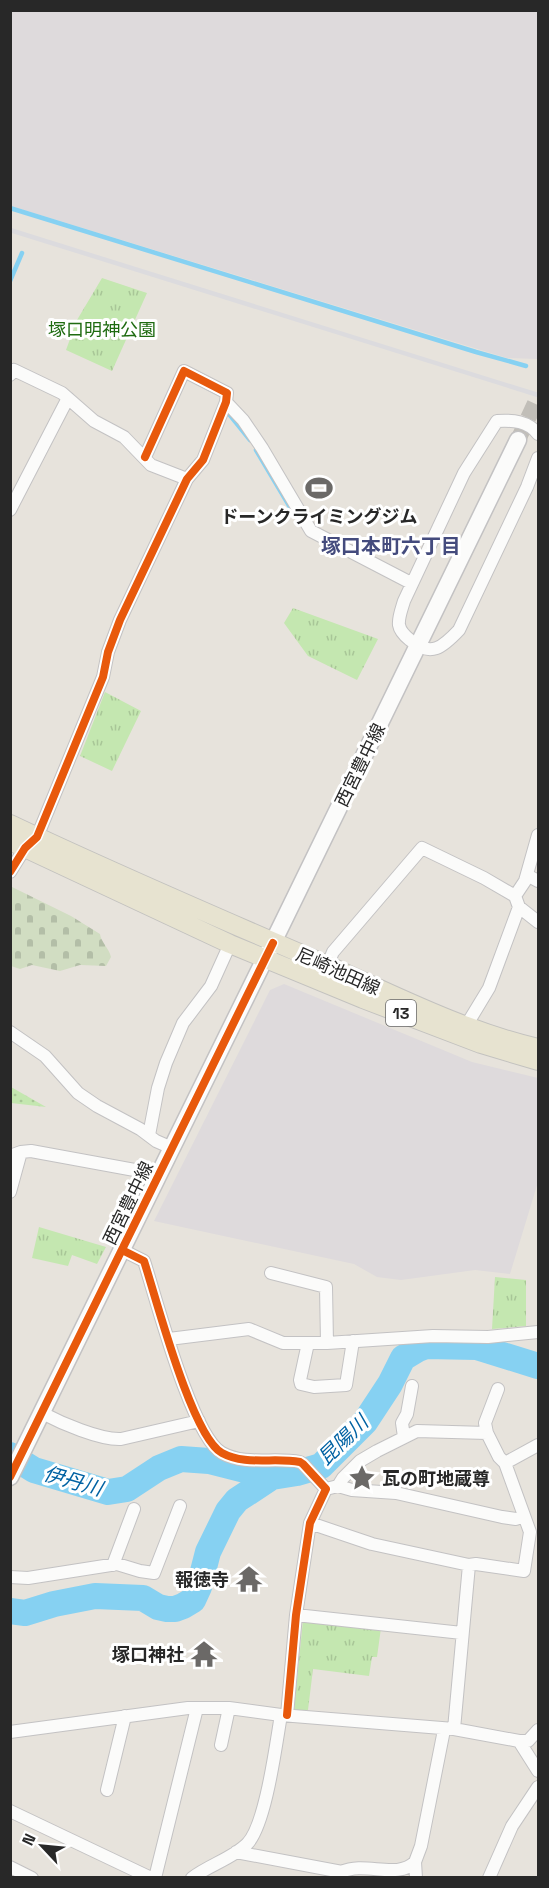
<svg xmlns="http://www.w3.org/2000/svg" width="549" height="1888" font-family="'Space Grotesk','Noto Sans JP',sans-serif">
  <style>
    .industrial { fill: #dedadc }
    .grass { fill: url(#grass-tufts) }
    .cemetery { fill: url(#cemetery-stones) }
    .garden { fill: url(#garden-dots) }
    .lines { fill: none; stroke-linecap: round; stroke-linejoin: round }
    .stream { stroke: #86d1f2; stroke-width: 4.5 }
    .river { stroke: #86d1f2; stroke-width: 26 }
    .secondary-tunnel { stroke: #c1beb8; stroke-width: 16; stroke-dasharray: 16 8; stroke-linecap: butt }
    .street-casing { stroke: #c3c2c3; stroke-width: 14 }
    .secondary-casing { stroke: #c3c2c3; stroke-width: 19 }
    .primary-casing { stroke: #c3c2bf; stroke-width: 20 }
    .street { stroke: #fbfbfa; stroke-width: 12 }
    .secondary { stroke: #fbfbfa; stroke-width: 16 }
    .primary { stroke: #e7e3d0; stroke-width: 18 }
    .rail { stroke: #dcdbde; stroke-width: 4.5 }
    .cycleway-casing { stroke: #fff; stroke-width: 11 }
    .cycleway { stroke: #e8590c; stroke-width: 8 }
    .labels { text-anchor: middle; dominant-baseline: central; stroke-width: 6; stroke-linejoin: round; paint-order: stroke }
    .shield { fill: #fff; stroke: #686868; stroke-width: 1.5 }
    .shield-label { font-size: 16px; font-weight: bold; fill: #282828 }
    .park-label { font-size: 18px; fill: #1f6b11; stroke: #fff }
    .poi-label { font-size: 18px; font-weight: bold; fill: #282828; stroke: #fff; text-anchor: end }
    .street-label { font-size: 18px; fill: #282828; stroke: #fff }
    .neighbourhood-label { font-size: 20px; font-weight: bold; fill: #444b7d; stroke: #fff }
    .water-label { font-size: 20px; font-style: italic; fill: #0062a3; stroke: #fff }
  </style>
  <defs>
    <pattern id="grass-tufts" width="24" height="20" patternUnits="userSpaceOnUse" patternTransform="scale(1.5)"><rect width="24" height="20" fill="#c4e7b0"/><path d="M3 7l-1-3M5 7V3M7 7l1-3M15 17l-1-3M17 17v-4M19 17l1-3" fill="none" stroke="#a8c697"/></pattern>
    <pattern id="cemetery-stones" width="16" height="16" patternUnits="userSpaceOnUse" patternTransform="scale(1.5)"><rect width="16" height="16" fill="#d1ddc2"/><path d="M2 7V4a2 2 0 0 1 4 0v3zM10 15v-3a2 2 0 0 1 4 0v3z" fill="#b3bea7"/></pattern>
    <pattern id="garden-dots" width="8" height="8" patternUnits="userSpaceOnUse" patternTransform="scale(1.5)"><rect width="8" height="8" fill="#c4e7b0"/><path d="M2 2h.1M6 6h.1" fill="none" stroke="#a8c697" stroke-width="1.8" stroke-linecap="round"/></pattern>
  </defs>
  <rect width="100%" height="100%" fill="#e7e3dc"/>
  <path class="industrial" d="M10,11h528v348l-31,-1 -496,-152z
    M284,984l188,78 66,16v104l-28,92 -35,-4 -74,10 -24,-3 -23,-13 -200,-43 116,-231z"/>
  <path class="grass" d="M102,278l45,15 -35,78 -46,-21 11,-30z
    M293,608l85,31 -21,41 -49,-24 -24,-33z
    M105,692l36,19 -29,60 -32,-15z
    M39,1227l67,20 -9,17 -25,-9 -4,11 -36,-8z
    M495,1277l31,3v46l-34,3z
    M303,1620l78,8 -4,29h-5l-3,19 -56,-7 -5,41h-14z"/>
  <path class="cemetery" d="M10,886l61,30 29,18c1,8 9,14 11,23l-5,9 -26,-1 -20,6 -28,-6 -12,4 -9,-3z"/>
  <path class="garden" d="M11,1087l35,20 -35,-4z"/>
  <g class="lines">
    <path class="stream" d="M10,208l466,144 50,14
      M10,281l12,-28
      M229,414l21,26
      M256,450l38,64 5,5"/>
    <path class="river" d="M10,1455l24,15 74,22 19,-3 32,-21 22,-9 28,2 63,16
      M10,1611l15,2 29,-9 41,-8 48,2 15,9 9,2h8l8,-3 10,-6 6,-13 9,-35 20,-41 9,-11 35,-23 25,-4 24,-7 44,-44 25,-38 13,-26 15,-9 8,-3 51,1 61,19"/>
    <path class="secondary-tunnel" d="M518,440l20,-43"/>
    <defs>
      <path id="street" d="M10,375l4,-5 48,23 32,28 30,16 27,28 36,14
        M226,402l17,18 19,28 49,83 100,52
        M538,434c-10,-13 -25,-14 -41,-13l-33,52 -60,128c-2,7 -6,17 -5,24 1,6 6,11 11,15 21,18 33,7 49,-10l68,-143 11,-29
        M10,510l58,-112
        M538,835l-13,46 -10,15 4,11 19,15
        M10,872l15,-24 12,-11 66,-160 5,-25 12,-32 67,-141 16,-19 23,-58 1,-9 -43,-22 -39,86
        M527,875l11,6
        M327,966l6,-14 89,-104 62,30 31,18
        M466,1026l23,-38 30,-81
        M10,1032l35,24 33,37 19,13 43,23 16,12 16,7
        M149,1135l9,-47 8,-25 17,-40 28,-37 19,-42
        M10,1156l11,-4 10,-1 109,20 17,8
        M10,1192l11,-40
        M122,1250l22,11c12,37 48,176 78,192 24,13 52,4 78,9l3,2 23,25 -16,34 -14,92 -9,100
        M271,1273l55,14 1,56
        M169,1339l80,-10 34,14h44l106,-7 55,1 50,-5
        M308,1343l-8,37 1,4 13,3 32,-2 7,-44
        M42,1413c19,10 58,27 79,26l78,-18
        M487,1433l-2,-10 13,-34
        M404,1437l-2,-14 5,-9 5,-28
        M505,1463l33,-18
        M338,1486l14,4 44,3 106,24 14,2 8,-3
        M310,1523l62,21 97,21 7,-1 48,7 6,-39 -25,-69 -6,-6 -12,-24 -70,-2 -40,20 -17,10 -17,17 -5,8 -12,3
        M113,1565l21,-56
        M10,1577l18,1 89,-14 23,7 14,2 26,-67
        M296,1615l166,18
        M454,1729l15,-164
        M10,1732l178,-24h41l52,7 173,14 65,12h9l10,-11
        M519,1741l19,30
        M221,1745l8,-37
        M107,1790l18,-74
        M10,1811l141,67
        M236,1852l106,20c23,-11 55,8 73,-10
        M10,1867l22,11
        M155,1878l42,-170
        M192,1878c17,-13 41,-20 55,-34 19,-19 29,-101 34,-129
        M416,1878l-1,-16 6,-16 23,-116
        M489,1878l23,-52 26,-39"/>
      <path id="secondary" d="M10,1477l272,-553 236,-484"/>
      <path id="primary" d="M10,824c105,50 211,95 317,141 69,31 138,66 211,83
        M10,841l220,103 133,55 118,45 57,17"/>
    </defs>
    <use href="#street" class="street-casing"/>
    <use href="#secondary" class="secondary-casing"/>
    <use href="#primary" class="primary-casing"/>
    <use href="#street" class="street"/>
    <use href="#secondary" class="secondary"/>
    <use href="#primary" class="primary"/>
    <path class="rail" d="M10,230l528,165"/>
    <defs>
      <path id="cycleway" d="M10,872l15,-24 12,-11 66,-160 5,-25 12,-32 67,-141 16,-19 23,-58 1,-9 -43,-22 -39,86
        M122,1250l22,11c12,37 48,176 78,192 24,13 52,4 78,9l3,2 23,25 -16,34 -14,92 -9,100
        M10,1477l263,-534"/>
    </defs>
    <use href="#cycleway" class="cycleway-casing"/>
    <use href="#cycleway" class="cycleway"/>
  </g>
  <defs>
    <symbol id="stadium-bare" viewBox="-9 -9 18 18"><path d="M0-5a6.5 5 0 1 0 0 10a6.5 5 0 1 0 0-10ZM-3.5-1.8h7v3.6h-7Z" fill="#6b6967" stroke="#fff" stroke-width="2.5" paint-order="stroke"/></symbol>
    <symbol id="sight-bare" viewBox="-9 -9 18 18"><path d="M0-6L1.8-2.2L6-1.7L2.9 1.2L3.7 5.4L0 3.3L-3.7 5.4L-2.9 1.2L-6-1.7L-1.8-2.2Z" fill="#6b6967" stroke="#fff" stroke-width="2.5" paint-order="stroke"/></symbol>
    <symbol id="temple-bare" viewBox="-9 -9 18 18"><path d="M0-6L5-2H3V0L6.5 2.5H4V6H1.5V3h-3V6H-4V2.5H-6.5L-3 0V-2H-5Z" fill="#6b6967" stroke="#fff" stroke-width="2.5" paint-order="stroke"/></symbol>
  </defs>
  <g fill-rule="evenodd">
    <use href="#stadium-bare" x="300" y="469" width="38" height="38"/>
    <use href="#sight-bare" x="343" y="1459" width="38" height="38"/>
    <use href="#temple-bare" x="230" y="1560" width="38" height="38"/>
    <use href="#temple-bare" x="185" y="1635" width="38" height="38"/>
  </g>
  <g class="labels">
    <rect class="shield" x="386" y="1000" width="30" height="26" rx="4.5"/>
    <g class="shield-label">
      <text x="401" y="1013">13</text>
    </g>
    <g class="park-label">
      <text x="102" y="329">塚口明神公園</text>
    </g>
    <g class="poi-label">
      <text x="319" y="516" text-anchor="middle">ドーンクライミングジム</text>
      <text x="382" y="1478" text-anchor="start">瓦の町地蔵尊</text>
      <text x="229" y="1579">報徳寺</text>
      <text x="184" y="1654">塚口神社</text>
    </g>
    <g class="street-label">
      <text transform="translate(360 765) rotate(-64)">西宮豊中線</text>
      <text transform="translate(338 971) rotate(24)">尼崎池田線</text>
      <text transform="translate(128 1203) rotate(-64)">西宮豊中線</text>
    </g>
    <g class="neighbourhood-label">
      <text x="391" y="546">塚口本町六丁目</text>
    </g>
    <g class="water-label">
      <text transform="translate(343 1440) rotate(-44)">昆陽川</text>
      <text transform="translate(73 1481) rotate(16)">伊丹川</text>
    </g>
  </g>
  <rect width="549" height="1888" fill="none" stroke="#282828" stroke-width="24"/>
  <g transform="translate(42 1846) rotate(296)" stroke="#ffffff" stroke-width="4.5" paint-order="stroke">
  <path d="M0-4.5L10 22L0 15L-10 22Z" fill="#282828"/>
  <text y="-9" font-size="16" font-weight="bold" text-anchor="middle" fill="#282828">N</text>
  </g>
</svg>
